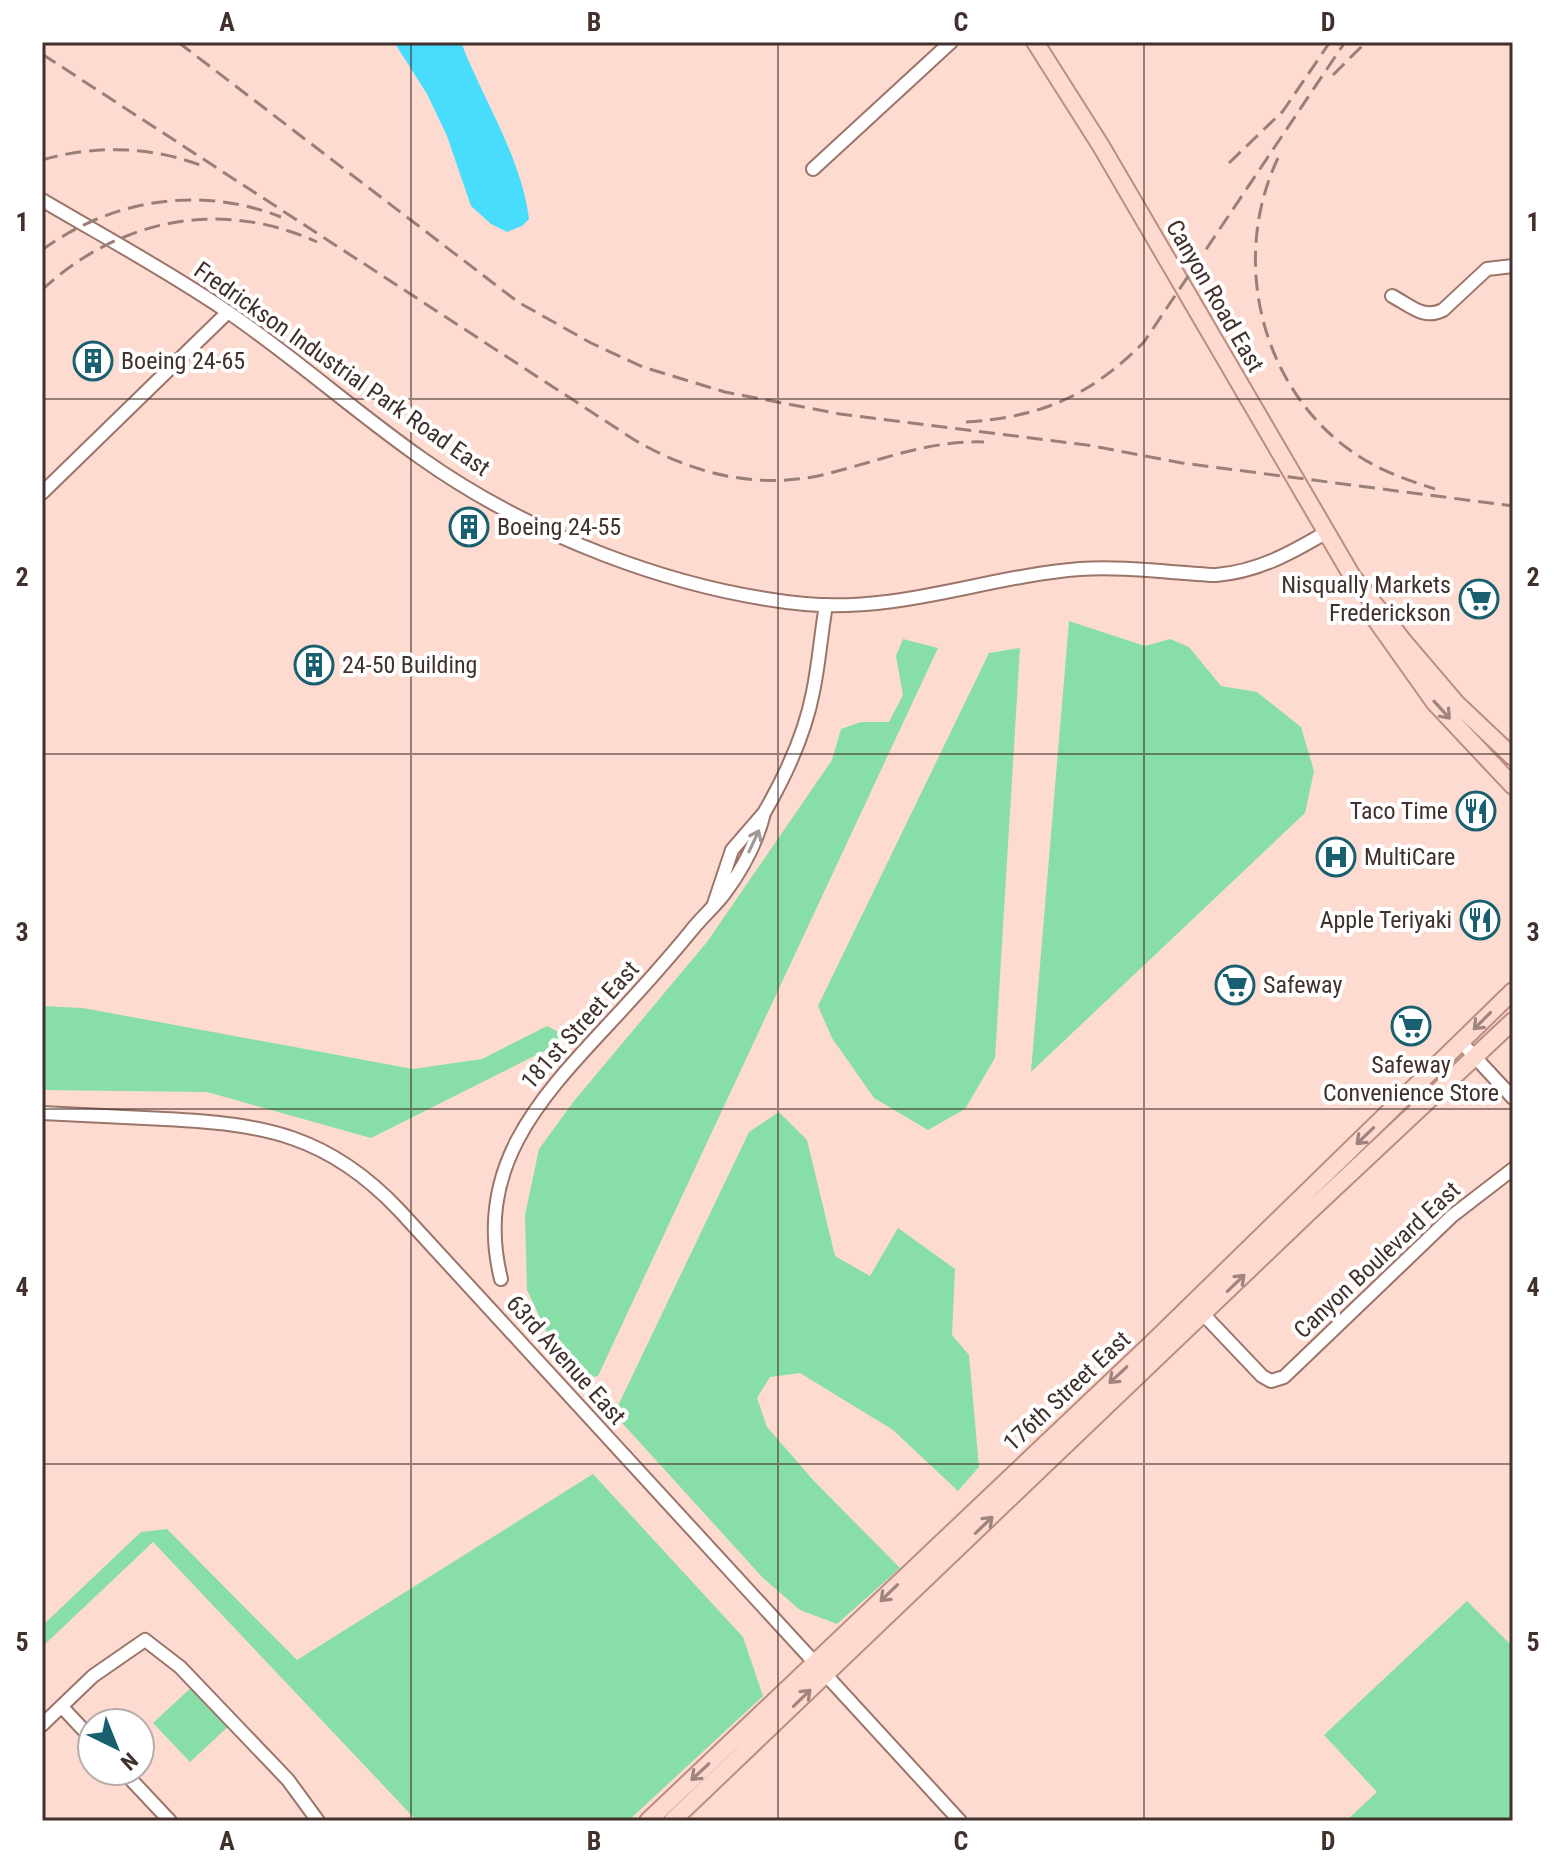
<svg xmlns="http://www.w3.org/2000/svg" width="1555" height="1863" font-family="'Roboto Condensed',sans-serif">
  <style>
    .green { fill: #88dea7 }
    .water { fill: #48ddfd }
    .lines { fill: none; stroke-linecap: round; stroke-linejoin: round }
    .minor-casing { stroke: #9b746a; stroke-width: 16 }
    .major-casing { stroke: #bb8d81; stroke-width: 20 }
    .minor { stroke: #fff; stroke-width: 12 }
    .major { stroke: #fdd9cf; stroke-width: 16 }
    .rail { stroke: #997f78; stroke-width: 3; stroke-dasharray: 16 8; stroke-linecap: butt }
    .oneway { stroke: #9f847e }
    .oneway2 { stroke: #a09896 }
    .grid { fill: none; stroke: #41302c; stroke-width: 2; stroke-opacity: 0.55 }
    .labels { text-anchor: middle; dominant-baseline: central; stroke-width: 8; stroke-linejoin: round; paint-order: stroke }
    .street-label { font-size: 24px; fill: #41302c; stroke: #fff }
    .poi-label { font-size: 24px; fill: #41302c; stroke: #fff; text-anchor: start }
    .neatline { fill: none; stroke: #41302c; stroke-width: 3 }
    .grid-label { font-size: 26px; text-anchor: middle; font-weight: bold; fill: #41302c }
  </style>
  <rect width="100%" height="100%" fill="#fedbd1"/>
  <path class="green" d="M1069,621l76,25 25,-7 19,8 32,39 36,6 44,35 13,44 -9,42 -274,259z
    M903,639l35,9 -340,728 -16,3 -27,-30 -28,-59 -2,-75 14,-66 35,-48 133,-159 125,-182 9,-31 20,-7h28l14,-27 -7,-39z
    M1020,648l-25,410 -30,51 -37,21 -54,-32 -42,-60 -14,-32 171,-353z
    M42,1006l41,2 330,61 69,-10 65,-33 23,12 -199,100 -164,-46 -165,-2z
    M779,1112l28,28 28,116 35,20 28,-48 57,41 -3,66 17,20 10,112 -21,24 -65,-61 -93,-57 -30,4 -13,21 10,29 47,54 86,87 -63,56 -37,-14 -37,-32 -149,-164 135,-282z
    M593,1474l150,163 20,59 -135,125h-211l-264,-279 -111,105v-21l99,-94 26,-3 130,131z
    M1467,1601l46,46v174h-167l31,-29 -53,-57z
    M194,1685l37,39 -41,38 -37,-39z"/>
  <path class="water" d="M394,42h67c22,58 60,114 68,177l-7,7 -15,6 -16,-8 -20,-18 -24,-70 -20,-42z"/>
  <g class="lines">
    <defs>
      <path id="minor" d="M813,169l138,-127
        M42,200c61,36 124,70 183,110 68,46 129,101 196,148 107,76 253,133 384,146 94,9 183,-28 275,-35 45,-3 91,4 136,6 41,-3 75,-22 109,-42
        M1392,296c18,9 31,24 51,14l44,-41 26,-3
        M42,493l186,-181
        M764,813c22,-38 41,-79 49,-121 6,-29 8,-58 13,-87
        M1461,1042l52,56
        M42,1113c41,2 82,4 123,6 99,5 163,16 234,91l561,611
        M501,1279c-27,-109 36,-178 105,-252 29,-31 58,-63 85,-96 10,-13 23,-24 33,-37 18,-24 33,-52 40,-81l-32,37 -19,57
        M1204,1315l58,61 9,5 13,-4 168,-161 61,-47
        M62,1707l30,32
        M42,1725l51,-49 52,-36 35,27 108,113 30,41
        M123,1771l47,50"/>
      <path id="major" d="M1035,42l66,104 251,430 52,66 52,61 57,54
        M1369,610l66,93 78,83
        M648,1821l501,-475 364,-355
        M672,1821l635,-607 206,-193"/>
    </defs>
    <use href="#minor" class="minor-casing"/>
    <use href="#major" class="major-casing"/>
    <use href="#minor" class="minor"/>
    <use href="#major" class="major"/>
    <path class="rail" d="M178,42l340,260 73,41 52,24 82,25 115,22 247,31 95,18 331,43
      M42,54l591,385c61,36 130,53 201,33 50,-13 98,-32 150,-30
      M1333,75l33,-33
      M1278,158c-47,99 -19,224 69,290 26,20 57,31 88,41
      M42,160c52,-15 107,-14 158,5
      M1229,163l54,-52 47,-69
      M42,250c70,-51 158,-65 239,-33
      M42,290c76,-71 179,-92 275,-48
      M966,422c76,-5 124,-26 178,-80l201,-300"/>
  </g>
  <defs><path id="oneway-shaft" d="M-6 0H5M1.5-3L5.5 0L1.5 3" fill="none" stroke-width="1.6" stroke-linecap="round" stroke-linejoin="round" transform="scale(2)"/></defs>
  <g class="oneway">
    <use href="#oneway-shaft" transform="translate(1442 710) rotate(48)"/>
    <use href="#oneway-shaft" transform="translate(1482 1021) rotate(135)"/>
    <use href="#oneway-shaft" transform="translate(1365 1136) rotate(136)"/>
    <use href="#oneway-shaft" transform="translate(1236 1283) rotate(-44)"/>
    <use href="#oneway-shaft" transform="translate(1118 1375) rotate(137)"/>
    <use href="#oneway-shaft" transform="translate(984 1525) rotate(-44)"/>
    <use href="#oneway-shaft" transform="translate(889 1593) rotate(136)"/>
    <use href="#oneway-shaft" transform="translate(802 1698) rotate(-44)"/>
    <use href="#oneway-shaft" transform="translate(700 1772) rotate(137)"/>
  </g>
  <use class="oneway2" href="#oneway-shaft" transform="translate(754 841) rotate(-65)"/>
  <path class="grid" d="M411,42v1779M778,42v1779M1144,42v1779M42,399h1471M42,754h1471M42,1109h1471M42,1464h1471"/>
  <defs>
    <symbol id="building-ring" viewBox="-11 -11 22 22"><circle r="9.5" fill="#fff" stroke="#18606f" stroke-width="1.5"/><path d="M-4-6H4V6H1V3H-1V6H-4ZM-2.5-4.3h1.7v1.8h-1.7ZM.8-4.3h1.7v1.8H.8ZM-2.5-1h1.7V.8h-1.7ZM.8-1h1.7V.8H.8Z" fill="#18606f"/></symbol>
    <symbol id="supermarket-ring" viewBox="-11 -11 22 22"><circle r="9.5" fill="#fff" stroke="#18606f" stroke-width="1.5"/><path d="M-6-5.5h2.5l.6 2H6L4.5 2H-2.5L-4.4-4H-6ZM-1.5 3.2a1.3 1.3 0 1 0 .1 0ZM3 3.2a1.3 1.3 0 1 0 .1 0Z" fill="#18606f"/></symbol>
    <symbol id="restaurant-ring" viewBox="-11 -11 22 22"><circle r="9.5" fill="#fff" stroke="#18606f" stroke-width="1.5"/><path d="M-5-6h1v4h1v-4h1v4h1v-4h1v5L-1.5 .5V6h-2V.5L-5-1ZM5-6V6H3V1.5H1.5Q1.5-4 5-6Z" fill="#18606f"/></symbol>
    <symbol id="hospital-ring" viewBox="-11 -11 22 22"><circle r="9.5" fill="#fff" stroke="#18606f" stroke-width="1.5"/><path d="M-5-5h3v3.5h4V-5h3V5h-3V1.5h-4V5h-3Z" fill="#18606f"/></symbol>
  </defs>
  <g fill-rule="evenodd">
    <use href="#building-ring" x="71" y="339" width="44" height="44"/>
    <use href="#building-ring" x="447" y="505" width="44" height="44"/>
    <use href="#supermarket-ring" x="1457" y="577" width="44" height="44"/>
    <use href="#building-ring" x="292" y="643" width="44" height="44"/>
    <use href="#restaurant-ring" x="1454" y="789" width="44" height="44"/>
    <use href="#hospital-ring" x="1314" y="835" width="44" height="44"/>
    <use href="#restaurant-ring" x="1458" y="898" width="44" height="44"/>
    <use href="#supermarket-ring" x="1213" y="963" width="44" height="44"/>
    <use href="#supermarket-ring" x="1389" y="1004" width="44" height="44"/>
  </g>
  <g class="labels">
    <g class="street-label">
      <text transform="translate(1215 296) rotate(60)">Canyon Road East</text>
      <text transform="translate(342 369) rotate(35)">Fredrickson Industrial Park Road East</text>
      <text transform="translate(580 1025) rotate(-48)">181st Street East</text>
      <text transform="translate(1377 1260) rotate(-43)">Canyon Boulevard East</text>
      <text transform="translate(566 1360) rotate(48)">63rd Avenue East</text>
      <text transform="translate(1067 1391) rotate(-43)">176th Street East</text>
    </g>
    <g class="poi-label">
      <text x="121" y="361">Boeing 24-65</text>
      <text x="497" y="527">Boeing 24-55</text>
      <text x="1451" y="585" text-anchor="end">Nisqually Markets<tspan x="1451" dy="28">Frederickson</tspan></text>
      <text x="342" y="665">24-50 Building</text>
      <text x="1448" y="811" text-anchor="end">Taco Time</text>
      <text x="1364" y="857">MultiCare</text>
      <text x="1452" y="920" text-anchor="end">Apple Teriyaki</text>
      <text x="1263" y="985">Safeway</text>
      <text x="1411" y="1065" text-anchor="middle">Safeway<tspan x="1411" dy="28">Convenience Store</tspan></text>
    </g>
  </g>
  <rect width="1555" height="1863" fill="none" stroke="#ffffff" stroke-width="88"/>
  <g transform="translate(116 1747) rotate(137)"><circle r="38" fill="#ffffff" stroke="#b3acab" stroke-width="2"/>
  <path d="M0-6L14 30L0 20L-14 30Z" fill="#18606f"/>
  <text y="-12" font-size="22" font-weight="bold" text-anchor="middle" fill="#41302c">N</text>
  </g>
  <rect x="44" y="44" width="1467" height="1775" class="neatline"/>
  <g class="grid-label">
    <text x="227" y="31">A</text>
    <text x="594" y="31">B</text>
    <text x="961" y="31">C</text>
    <text x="1328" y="31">D</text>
    <text x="22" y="231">1</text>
    <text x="1533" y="231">1</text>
    <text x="22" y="586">2</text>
    <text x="1533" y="586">2</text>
    <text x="22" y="941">3</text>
    <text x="1533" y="941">3</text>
    <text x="22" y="1296">4</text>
    <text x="1533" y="1296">4</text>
    <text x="22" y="1651">5</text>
    <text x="1533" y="1651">5</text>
    <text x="227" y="1850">A</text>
    <text x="594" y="1850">B</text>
    <text x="961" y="1850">C</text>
    <text x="1328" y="1850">D</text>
  </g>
</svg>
